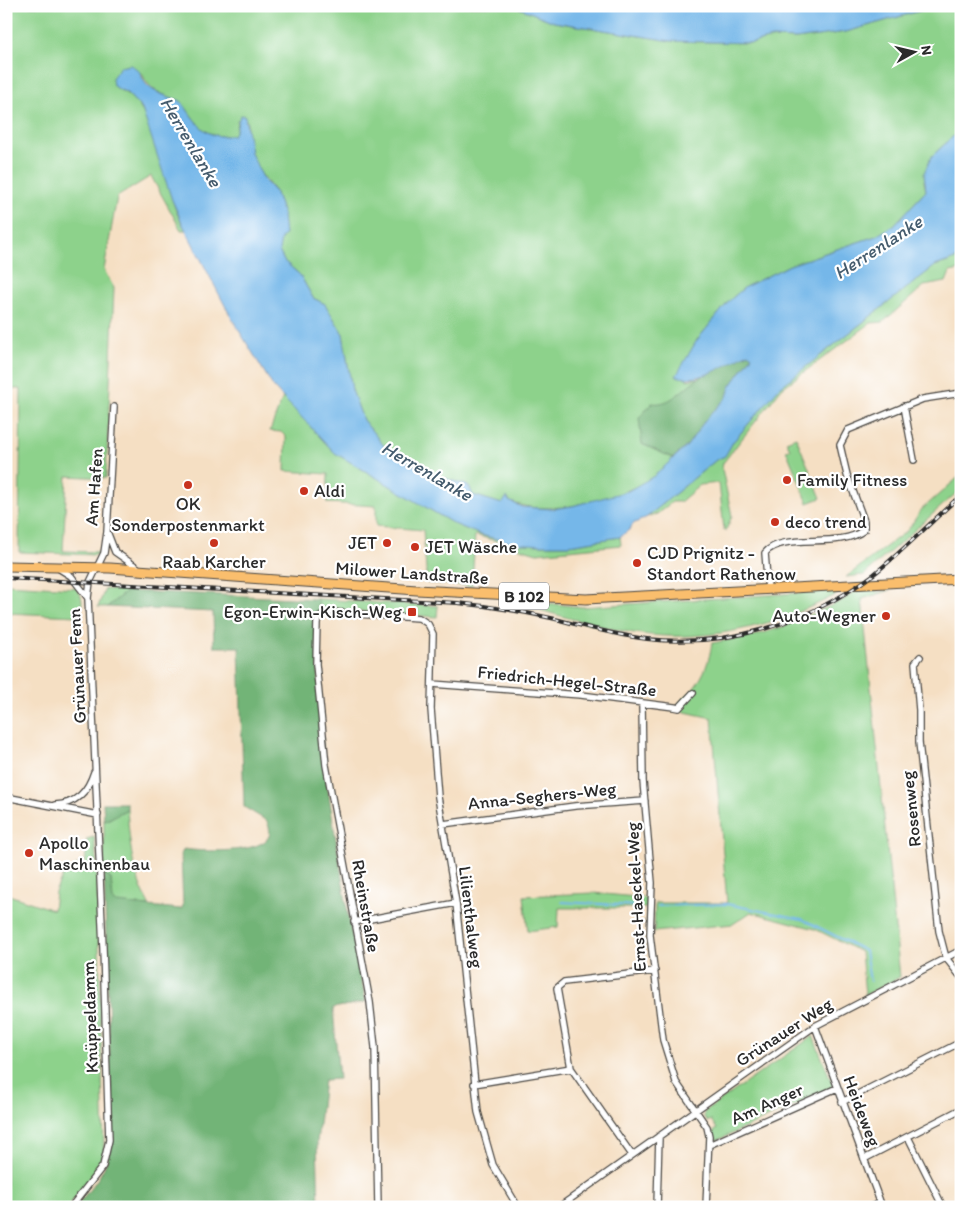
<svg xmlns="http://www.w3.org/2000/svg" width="967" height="1213" font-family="Itim,sans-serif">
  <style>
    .green { fill: #8dd28b; stroke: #5c7e5b }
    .forest { fill: #72b477; stroke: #4e7051 }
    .water { fill: #74b7e9; stroke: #50718a }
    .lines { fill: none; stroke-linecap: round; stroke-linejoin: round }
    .stream { stroke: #74b7e9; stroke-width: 2 }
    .street-casing { stroke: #494642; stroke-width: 8 }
    .primary-casing { stroke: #494642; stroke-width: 11 }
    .street { stroke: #fff; stroke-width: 5.5 }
    .primary { stroke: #fabe6d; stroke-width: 9 }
    .rail-casing { stroke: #2b2b2b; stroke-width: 4 }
    .rail { stroke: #fff; stroke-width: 2; stroke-dasharray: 5.5; stroke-linecap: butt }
    .poi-dot { fill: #c8321e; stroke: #fff; stroke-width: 2 }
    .labels { text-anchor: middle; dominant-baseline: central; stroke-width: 4.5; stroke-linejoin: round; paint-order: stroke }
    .shield { fill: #fff; stroke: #6b6b6b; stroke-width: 1 }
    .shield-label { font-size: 16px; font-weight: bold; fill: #2b2b2b }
    .poi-label { font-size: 18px; fill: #2b2b2b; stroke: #fff; text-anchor: start }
    .street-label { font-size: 18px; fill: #2b2b2b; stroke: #fff }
    .water-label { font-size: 19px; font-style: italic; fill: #455c6e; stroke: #fff }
  </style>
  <rect width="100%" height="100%" fill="#fff"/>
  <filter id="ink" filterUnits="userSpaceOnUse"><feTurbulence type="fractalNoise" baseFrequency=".02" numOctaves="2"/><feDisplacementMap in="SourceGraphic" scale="10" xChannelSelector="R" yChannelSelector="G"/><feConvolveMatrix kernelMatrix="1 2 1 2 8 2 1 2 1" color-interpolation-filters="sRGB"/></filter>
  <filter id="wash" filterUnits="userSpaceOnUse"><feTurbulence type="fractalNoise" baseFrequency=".0096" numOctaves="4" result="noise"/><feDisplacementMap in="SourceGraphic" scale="20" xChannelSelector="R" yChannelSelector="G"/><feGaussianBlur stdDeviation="1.12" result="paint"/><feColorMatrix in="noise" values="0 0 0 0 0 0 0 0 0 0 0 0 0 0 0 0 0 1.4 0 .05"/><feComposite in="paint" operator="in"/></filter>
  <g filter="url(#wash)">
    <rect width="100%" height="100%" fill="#f5dfc3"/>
    <path class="green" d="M6,6h509l39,16 117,19 80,2 21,-5 24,1 50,-7 91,-26h24v123l-30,28 -7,24 2,10 -32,34 -18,11 -86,29 -45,22 -15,13 -33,40 -10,40 12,-2 -29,23 -10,3 -18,40 31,14c-6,6 -12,14 -20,19 -32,22 -108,42 -144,24l-2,-4 -5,7 -29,-9 -4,-9 -27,-9 -53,-25 -26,-32 -11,-30 -9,-56 -18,-30 -12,-6 -13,-23 -16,-14 -5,-10 4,-36 -7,-22 -18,-23 -7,-17 -4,-11v-21l-10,-1 -1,11 -3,4c-29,6 -37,-14 -52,-34 -17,-6 -33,-10 -39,-28l-25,16c44,14 44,106 69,141h-5l-30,-54 -34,21 -13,73 10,18 -8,190 -39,-2 -4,75 36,1 -4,3 -76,-3 2,-163h-15z
      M961,250v20l-11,2 -4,10 -22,4 -41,36 -12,1 -89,65 -59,75 -1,6 10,47 -6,14h-2l-5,-47 -19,2 -20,17h-8l-15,12 -10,3 69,-57 9,-4 8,-14 47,-55 155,-121 13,-4z
      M283,397l52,56 119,71 27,11 31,8 28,2h29l51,-8 1,8 -84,8 -62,-18 -3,51 -45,-3 -4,-53 -47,-4v-20l-49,-3 1,-29 -43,-3 1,-34 -5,-5 -11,-1z
      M796,437l25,61 -13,5 -22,-53 4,-1 -4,-8z
      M961,475v14l-97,86 -18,2 62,-47 13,-20z
      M6,584l70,4c8,8 7,18 3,28l-73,-3z
      M877,587l-1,5 15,-2 -29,9 38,378 -35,18 -4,-43 -46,-23 -64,-17 -18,12 -79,8 1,-29h72l-15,-185 -36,-8c2,-10 12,-14 18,-22 11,-14 15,-27 18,-45l44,-8 30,-9 57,-26 15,-11z
      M105,589l22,2 -20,16h-9z
      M845,590c-69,38 -148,57 -227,40 -34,-7 -67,-17 -100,-26l-1,-4 65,7z
      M317,599l121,7 -1,11 -108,-8 -8,3z
      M127,809c3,38 5,64 23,97l-34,-2 -3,-3 -2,-22 -7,-5v-54l5,-1z
      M94,837l3,30 7,283c-5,24 -21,39 -37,57h-61v-313l47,16 2,-18 8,-17 11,-2 2,-8h9l2,-26z
      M594,893l53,5v10h-88l-1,19 -30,4 -4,-35z
      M813,1036l20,49 -3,5 -112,50h-5l-2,-6 6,-5 -6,-9 -4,2 -3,-5v-5z"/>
    <path class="forest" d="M749,353l3,3 -22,31 -3,10 -21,22 -19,27 -14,12 -31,-14 -3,-26 13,-15c20,3 31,-16 47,-25 15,-10 33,-17 50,-25z
      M127,591l190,8 4,13 -4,4 -2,6 9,142 24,151 18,87 -33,6 6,71 -15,1 -7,62 2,65h-244c28,-33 36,-41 37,-86l-8,-247 7,5 2,22 3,2 65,6 2,-3 -2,-52 3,-5c17,3 72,4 83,-10 5,-5 2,-12 0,-18l-23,-14 -5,-160h-25l-1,-35 -106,-5z
      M103,803h24v6l-18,10 -5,1z"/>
    <path class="water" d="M515,6h422l-91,26 -50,7 -24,-1 -20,5 -81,-2 -117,-19z
      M130,65c14,6 9,12 18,21 8,8 23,11 33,15 15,20 23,40 52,34 5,-6 3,-13 8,-20l4,1 6,37 13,27 12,13 7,22 2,19 -4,5 -2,12 5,10 16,14 13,23 12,6 18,30 9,56 11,30 26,32 53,25 27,9 4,9 29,9 5,-7 2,4 13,6 30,2 20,-3 56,-15 26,-15 33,-30 19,-27 21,-22 3,-10 22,-31 -4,-3c-21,11 -47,31 -72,23l21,-36 33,-40 15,-13 45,-22 86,-29 18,-11 32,-34 -2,-18 7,-16 30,-28v128l-26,9 -155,121 -47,55 -8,14 -9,4 -69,57 -14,7 -3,5 -10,8 -51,8h-29l-28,-2 -31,-8 -27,-11 -119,-71 -61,-65 -42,-69 -49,-94 -11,-25 -30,-91 -15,-16 -14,-7 -1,-8 8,-11z"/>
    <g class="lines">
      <path class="stream" d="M562,902l78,4
        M658,906l69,-2 75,15 63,32 5,30"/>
    </g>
  </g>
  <g filter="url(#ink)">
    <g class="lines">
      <defs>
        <path id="street" d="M904,406l10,54
          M108,534l7,18 23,16
          M58,568l13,8 17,22
          M768,590l-3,-37c18,-22 73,-3 99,-23v-9l-17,-46 -7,-30 8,-15 75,-31 38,-6
          M920,657l-5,6 4,47v32l20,189 7,27 15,19
          M432,684l149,11 93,12 5,1 14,-15
          M642,703l1,78 9,102 -2,52 13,105 13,42 31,45 2,9 -3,71
          M6,797l92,18
          M55,805c22,-1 33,-14 39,-33
          M443,824l132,-18 70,-5
          M354,922l102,-19
          M815,1026l67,181
          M474,1084l97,-16
          M842,1102l119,-60
          M908,1137l35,70
          M709,1145l128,-57
          M632,1155l-61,-87 -14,-80 7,-6 91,-11
          M864,1159l97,-50
          M71,1207l32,-41 6,-26 -6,-192 -15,-350 2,-16 14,-29 3,-21 7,-125
          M378,1207l-3,-160 -5,-45 -44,-237 -10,-101 1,-42 3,-6 8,-4 91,6 9,6 5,10 -2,75 7,88 18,106 22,209 15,53 25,42
          M559,1207l256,-181 146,-76
          M657,1207l2,-71
          M871,1207l9,-4"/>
        <path id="primary" d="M6,566l104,2 307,22 169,9 375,-20"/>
      </defs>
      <use href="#street" class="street-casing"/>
      <use href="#primary" class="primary-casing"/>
      <use href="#street" class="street"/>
      <use href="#primary" class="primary"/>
      <defs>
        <path id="rail" d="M6,578l452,25c31,3 62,8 93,15 32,8 63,17 96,21 81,9 162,-16 227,-65 30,-24 58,-53 87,-79"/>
      </defs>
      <use href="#rail" class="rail-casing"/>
      <use href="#rail" class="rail"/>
    </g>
  </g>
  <g class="poi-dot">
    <circle cx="787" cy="480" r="5"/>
    <circle cx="188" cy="485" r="5"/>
    <circle cx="304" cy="491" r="5"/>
    <circle cx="775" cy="522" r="5"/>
    <circle cx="214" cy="543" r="5"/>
    <circle cx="387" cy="543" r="5"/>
    <circle cx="415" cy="547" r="5"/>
    <circle cx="637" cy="563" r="5"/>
    <rect x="407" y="607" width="10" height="10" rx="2.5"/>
    <circle cx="886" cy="616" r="5"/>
    <circle cx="29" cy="853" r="5"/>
  </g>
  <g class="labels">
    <rect class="shield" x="499" y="582.5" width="50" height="27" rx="4"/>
    <g class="shield-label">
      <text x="524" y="596">B 102</text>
    </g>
    <g class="poi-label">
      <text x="797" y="480">Family Fitness</text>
      <text x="314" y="491">Aldi</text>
      <text x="188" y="504" text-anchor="middle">OK<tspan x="188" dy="21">Sonderpostenmarkt</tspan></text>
      <text x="785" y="522">deco trend</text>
      <text x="377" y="543" text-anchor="end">JET</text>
      <text x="425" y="547">JET Wäsche</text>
      <text x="647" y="553">CJD Prignitz -<tspan x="647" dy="21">Standort Rathenow</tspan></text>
      <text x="214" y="562" text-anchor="middle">Raab Karcher</text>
      <text x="402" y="612" text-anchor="end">Egon-Erwin-Kisch-Weg</text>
      <text x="876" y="616" text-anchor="end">Auto-Wegner</text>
      <text x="39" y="843">Apollo<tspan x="39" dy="21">Maschinenbau</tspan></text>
    </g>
    <g class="street-label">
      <text transform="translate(94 487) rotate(-86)">Am Hafen</text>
      <text transform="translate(412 573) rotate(4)">Milower Landstraße</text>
      <text transform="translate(77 666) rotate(-93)">Grünauer Fenn</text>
      <text transform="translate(567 681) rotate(6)">Friedrich-Hegel-Straße</text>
      <text transform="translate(542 796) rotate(-6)">Anna-Seghers-Weg</text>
      <text transform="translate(911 809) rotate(-96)">Rosenweg</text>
      <text transform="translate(636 897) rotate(-93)">Ernst-Haeckel-Weg</text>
      <text transform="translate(366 906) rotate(80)">Rheinstraße</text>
      <text transform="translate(471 917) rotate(83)">Lilienthalweg</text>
      <text transform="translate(90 1017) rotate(-92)">Knüppeldamm</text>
      <text transform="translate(784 1032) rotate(-33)">Grünauer Weg</text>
      <text transform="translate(767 1104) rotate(-24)">Am Anger</text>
      <text transform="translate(862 1111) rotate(69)">Heideweg</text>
    </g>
    <g class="water-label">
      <text transform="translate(191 142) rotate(59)">Herrenlanke</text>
      <text transform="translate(878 247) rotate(-33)">Herrenlanke</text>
      <text transform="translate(427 471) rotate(30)">Herrenlanke</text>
    </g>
  </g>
  <rect width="967" height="1213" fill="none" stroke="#fff" stroke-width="25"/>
  <g transform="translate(914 52) rotate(82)" stroke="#ffffff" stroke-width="4" paint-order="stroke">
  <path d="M0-4L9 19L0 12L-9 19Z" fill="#2b2b2b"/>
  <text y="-8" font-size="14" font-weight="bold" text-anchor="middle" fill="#2b2b2b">N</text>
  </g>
</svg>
